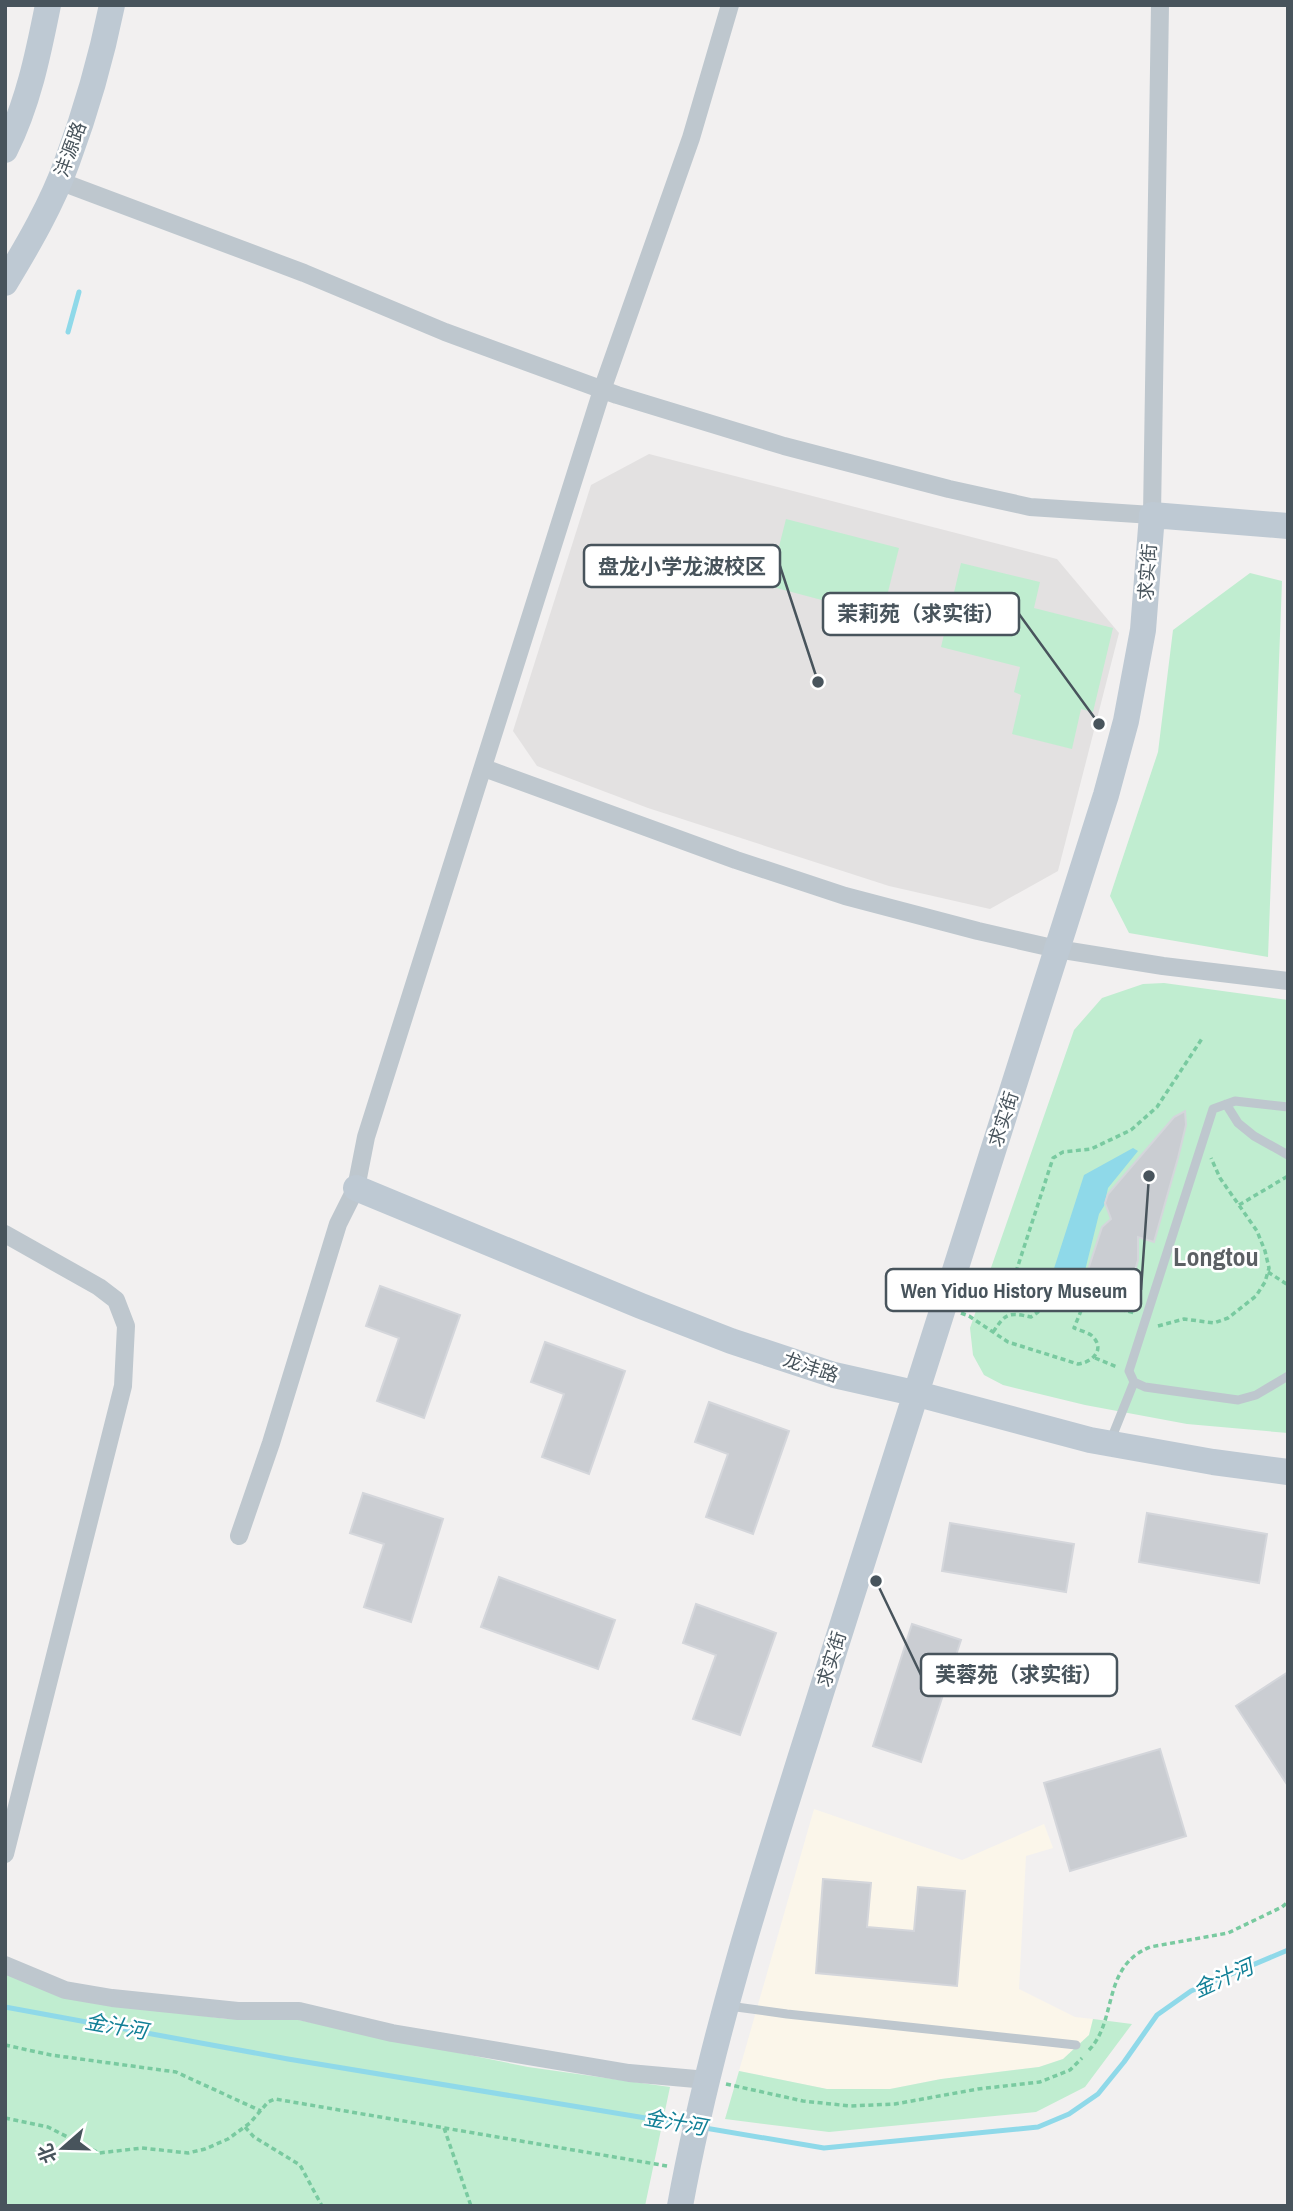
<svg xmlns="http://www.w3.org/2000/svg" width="1293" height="2211" font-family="'Archivo Narrow','Noto Sans SC',sans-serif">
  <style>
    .commercial { fill: #fbf6ea }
    .education { fill: #e3e1e1 }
    .green { fill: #c0edd0 }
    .water { fill: #8fd9e9 }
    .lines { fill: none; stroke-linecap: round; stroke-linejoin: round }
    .stream { stroke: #8fd9e9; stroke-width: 5 }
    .building { fill: #cacdd2; stroke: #d4d6db; stroke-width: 2 }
    .path { stroke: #79caa0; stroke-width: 3.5; stroke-dasharray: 5 3.5; stroke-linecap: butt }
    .lane { stroke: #bec7ce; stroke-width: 9 }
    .street { stroke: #bec7ce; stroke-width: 18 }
    .secondary { stroke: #bec9d3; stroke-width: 26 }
    .labels { text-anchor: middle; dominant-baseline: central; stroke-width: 5; stroke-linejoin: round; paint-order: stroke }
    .street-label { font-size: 19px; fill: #48545c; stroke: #fff }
    .water-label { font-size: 21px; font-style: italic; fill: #128097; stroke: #fff }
    .district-label { font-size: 26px; font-weight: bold; fill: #5c6064; stroke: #fff }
    .leader { fill: none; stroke: #48545c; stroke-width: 2.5 }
    .callout-dot { fill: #48545c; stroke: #fff; stroke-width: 2.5 }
    .callout { fill: #fff; stroke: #48545c; stroke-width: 2.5 }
    .callout-label { font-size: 21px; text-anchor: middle; font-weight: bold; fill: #48545c }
  </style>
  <rect width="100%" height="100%" fill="#f2f0f0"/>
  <path class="commercial" d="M814,1809l148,51 82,-36 9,24 -27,8 -7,133 56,28 18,2 -4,16 -26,24 -24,8 -98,12 -51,10h-63l-88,-18z"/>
  <path class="education" d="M649,454l408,105 62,74 -61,238 -68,38 -101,-23 -241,-78 -111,-42 -24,-35 78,-246z"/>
  <path class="green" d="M786,519l113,29 -17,68 -113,-30z
    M961,563l79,19 -6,26 79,20 -20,84 -12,-3 -9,40 -60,-15 9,-39 -7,-3 6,-25 -79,-20z
    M1250,573l32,8 -14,376 -139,-24 -19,-37 48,-144 15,-122z
    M1164,983l124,17v433l-101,-9 -102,-19 -82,-20 -19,-10 -11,-20 -3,-27 104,-298 28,-32 41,-14z
    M5,1973l55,24 167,22 62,-1 239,49 142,20 -25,119h-640z
    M1093,2019l39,5 -47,63 -49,25 -207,20 -104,-13 14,-48 88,18h63l51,-10 98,-12 24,-8 26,-24z"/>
  <path class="water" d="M1133,1148l5,3 -30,37 -4,18 -5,8 -21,85 -23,-8 -5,-10 34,-106z"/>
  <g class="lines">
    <path class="stream" d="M68,332l11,-40
      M5,2007l283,52 400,66
      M705,2128l119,20 214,-21 31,-13 29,-20 26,-32 33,-47 34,-24 97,-41"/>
  </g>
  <path class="building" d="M1185,1111l1,14 -8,33 -24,84 -16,-5v23l-8,29 -13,13 -30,-9 -4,-3v-5l19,-58 9,-8 -6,-16 3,-9 66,-77z
    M380,1286l80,29 -36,103 -47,-17 22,-63 -33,-12z
    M545,1342l80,29 -36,103 -47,-17 22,-63 -33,-12z
    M709,1402l80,29 -36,103 -47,-17 22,-63 -33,-12z
    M363,1493l80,26 -32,103 -47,-15 20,-63 -34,-11z
    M1147,1513l120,21 -8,49 -120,-21z
    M950,1523l124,21 -8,48 -124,-21z
    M499,1577l116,43 -17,49 -117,-42z
    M696,1604l80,29 -36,102 -47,-16 23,-64 -33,-12z
    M912,1624l49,16 -40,122 -48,-16z
    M1288,1672v114l-52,-80z
    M1160,1749l26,87 -116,35 -26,-88z
    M823,1879l48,4 -4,44 47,4 4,-44 47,4 -8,95 -141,-13z"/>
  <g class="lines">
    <path class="path" d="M1239,1205l49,-29
      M1268,1272l20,13
      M961,1313l8,3 39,26 70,22c16,-2 28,-16 13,-29 -5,-3 -12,-5 -17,-7l11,-27 50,12
      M1158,1326l26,-7 30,4 14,-5 28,-22 9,-14 4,-14 -4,-17 -8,-20 -37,-53 -9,-20
      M993,1332c13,-19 15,-20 38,-15l7,-5 2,-8 -4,-9 -17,-5 -6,-9 40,-123 10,-6 28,-3 40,-19 26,-23 46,-70
      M1095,1358l22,9
      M5,2045l46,10 125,17 85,39
      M1089,2050c29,-30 12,-83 61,-103l78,-14 54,-26 6,-5
      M726,2084l77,17 47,5 45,-2 83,-15 62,-7 30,-12 12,-12
      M5,2118l43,9 51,26 43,-5 46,5 17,-4 23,-10 22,-16 18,-21 7,-3 392,67
      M245,2127l9,10 46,28 22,41
      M444,2128l27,78"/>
    <path class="lane" d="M1226,1104l12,19 16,13 34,19
      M1288,1107l-53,-6 -22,8 -84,262 5,11 11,5 93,13 18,-5 32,-19
      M1110,1442l24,-60
      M729,2006l58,8 289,31"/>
    <path class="street" d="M59,181l245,92 141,59 172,63 167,51 165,43 81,18 122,8 8,-510
      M484,768l252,92 109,36 133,35 79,18 106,17 125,15
      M5,1234l94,53 17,13 10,26 -3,60 -118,468
      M239,1536l32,-93 67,-219 18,-36 10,-51 236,-747 89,-252 39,-133
      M5,1965l60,25 47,8 126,13h61l93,22 237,40 78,7"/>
    <path class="secondary" d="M5,150c23,-46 33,-95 43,-145
      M5,283c23,-38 47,-79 62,-121 19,-51 34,-103 45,-157
      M356,1188l285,118 90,35 103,34 80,18 176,47 123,22 75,10
      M680,2206c35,-192 99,-378 157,-564 88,-283 179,-565 269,-847l20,-74 17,-91 9,-115 136,11"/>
  </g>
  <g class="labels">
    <g class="street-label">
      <text transform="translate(70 149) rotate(-70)">沣源路</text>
      <text transform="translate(1147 572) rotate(-86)">求实街</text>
      <text transform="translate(1003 1119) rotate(-72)">求实街</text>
      <text transform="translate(811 1367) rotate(18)">龙沣路</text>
      <text transform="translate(831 1659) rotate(-73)">求实街</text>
    </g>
    <g class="water-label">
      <text transform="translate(1223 1978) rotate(-24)">金汁河</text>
      <text transform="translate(116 2026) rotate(10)">金汁河</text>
      <text transform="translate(675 2122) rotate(10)">金汁河</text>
    </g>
    <g class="district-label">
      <text x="1216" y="1256">Longtou</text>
    </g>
  </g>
  <path class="leader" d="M818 682L780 566M1099 724L1019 614M1149 1176L1141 1290M876 1581L921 1675"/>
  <g class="callout-dot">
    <circle cx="818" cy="682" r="7"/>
    <circle cx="1099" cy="724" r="7"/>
    <circle cx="1149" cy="1176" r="7"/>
    <circle cx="876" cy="1581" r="7"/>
  </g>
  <g class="callout">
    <rect x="584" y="545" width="196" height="42" rx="7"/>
    <rect x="823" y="593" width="196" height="42" rx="7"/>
    <rect x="886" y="1269" width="255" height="42" rx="7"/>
    <rect x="921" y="1654" width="196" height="42" rx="7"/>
  </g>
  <g class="callout-label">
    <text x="682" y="574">盘龙小学龙波校区</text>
    <text x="921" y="621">茉莉苑（求实街）</text>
    <text x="1014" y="1298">Wen Yiduo History Museum</text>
    <text x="1019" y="1682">芙蓉苑（求实街）</text>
  </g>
  <rect width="1293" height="2211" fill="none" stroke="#48545c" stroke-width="14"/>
  <g transform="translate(63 2148) rotate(250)" stroke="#ffffff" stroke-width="5" paint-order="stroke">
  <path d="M0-5L12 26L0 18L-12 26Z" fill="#48545c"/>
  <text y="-10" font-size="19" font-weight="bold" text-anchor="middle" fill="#48545c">北</text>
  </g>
</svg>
